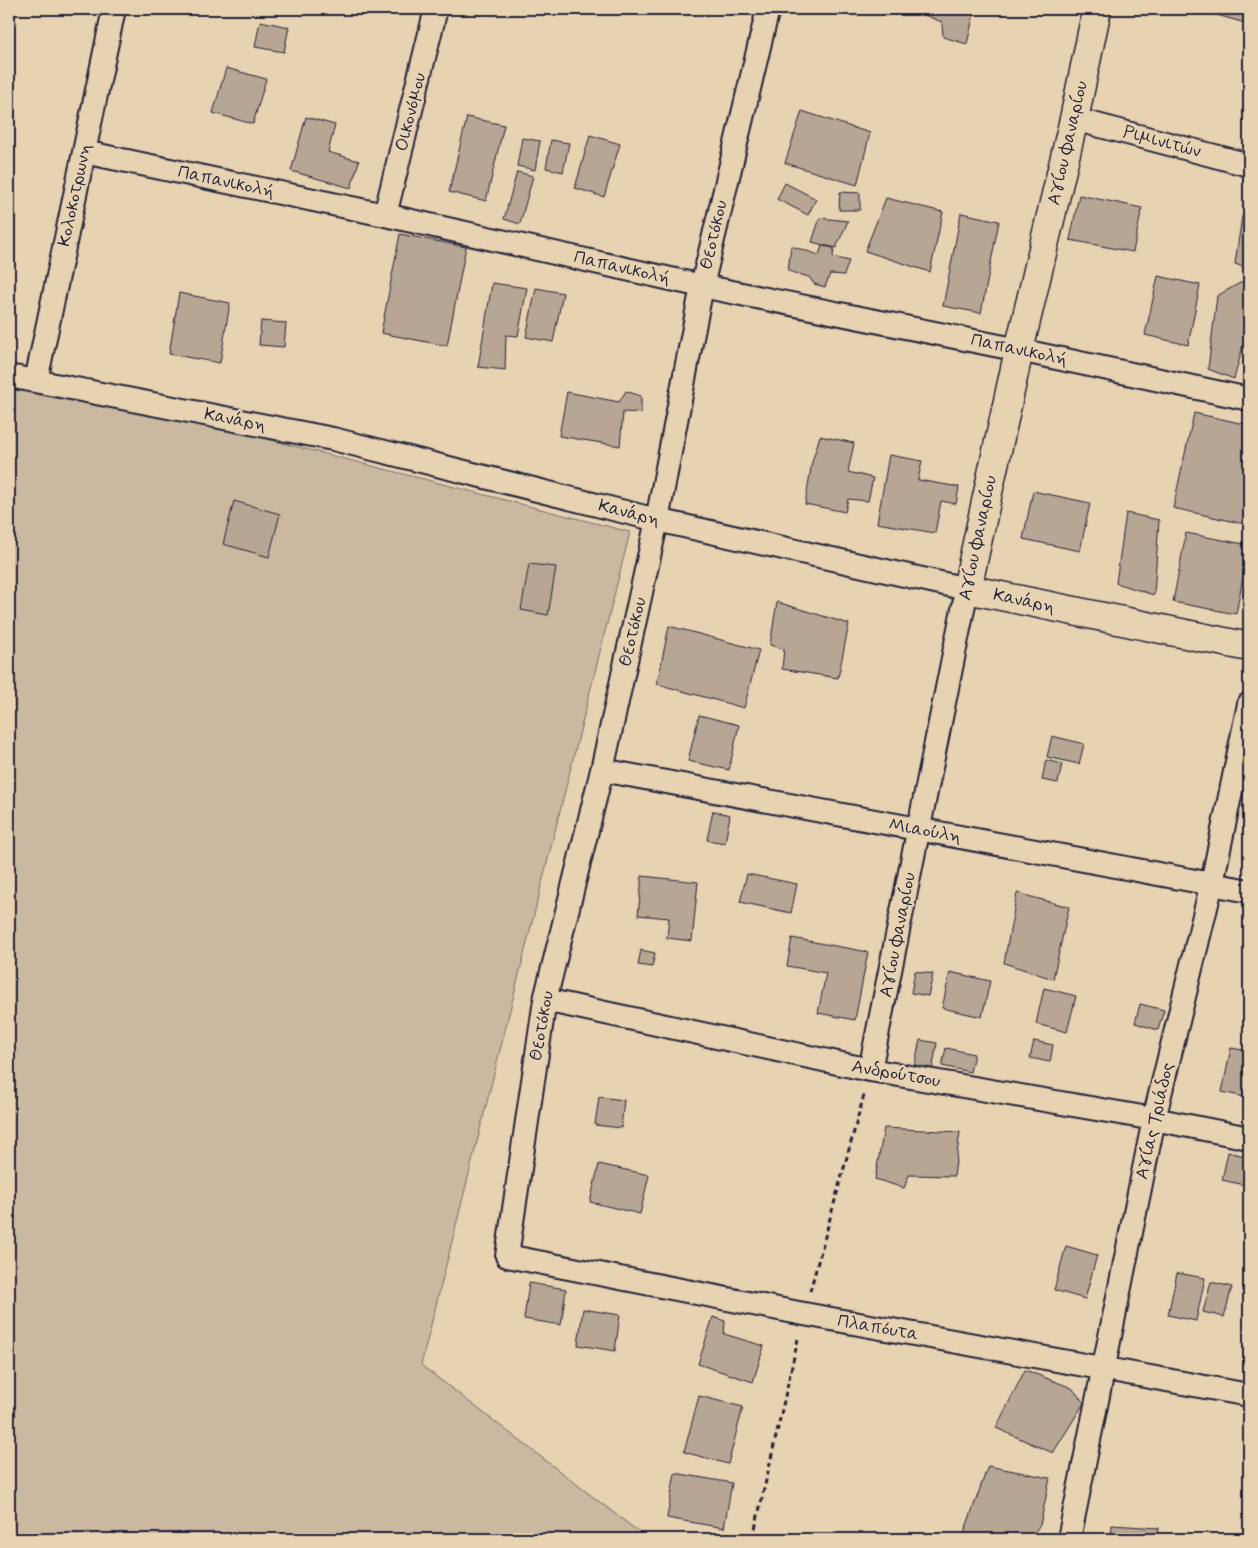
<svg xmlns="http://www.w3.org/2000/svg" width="1258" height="1548" font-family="Mynerve,sans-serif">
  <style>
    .green { fill: #cab9a0; stroke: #766e6e }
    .building { fill: #b7a693; stroke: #22223b }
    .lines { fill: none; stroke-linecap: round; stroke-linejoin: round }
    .minor-casing { stroke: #22223b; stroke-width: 26 }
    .tertiary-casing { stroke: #22223b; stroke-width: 31 }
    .path { stroke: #22223b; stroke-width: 3; stroke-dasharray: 5 4; stroke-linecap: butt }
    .minor { stroke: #e7d2b1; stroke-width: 22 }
    .tertiary { stroke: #e7d2b1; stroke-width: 28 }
    .labels { text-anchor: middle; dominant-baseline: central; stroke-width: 4.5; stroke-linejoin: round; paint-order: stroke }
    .street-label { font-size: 18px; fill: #22223b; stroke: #e7d2b1 }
  </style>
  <rect width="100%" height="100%" fill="#e7d2b1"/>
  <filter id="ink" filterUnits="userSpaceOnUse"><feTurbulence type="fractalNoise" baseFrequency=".02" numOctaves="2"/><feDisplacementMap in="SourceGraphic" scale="10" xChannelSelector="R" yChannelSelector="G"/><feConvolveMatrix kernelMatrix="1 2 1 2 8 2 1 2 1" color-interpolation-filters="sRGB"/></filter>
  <g filter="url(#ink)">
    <path class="green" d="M9,373l621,159 -209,833 227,174h-639z"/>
    <path class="building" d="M923,9h52l-8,35 -24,-7 -1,-15 -20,-8z
      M1180,9h18l-1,5z
      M1206,9h43v15l-43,-12z
      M260,21l29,6 -5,25 -29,-5z
      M226,68l40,11 -13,45 -40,-11z
      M802,111l68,22 -13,52 -72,-22z
      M306,117l29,8 -7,27 31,9 -8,27 -60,-17z
      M467,117l37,8 -18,76 -37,-9z
      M590,135l30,9 -16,53 -29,-9z
      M522,138l18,3 -5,29 -18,-4z
      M551,140l18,3 -6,29 -17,-4z
      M517,172l16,4 -13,48 -16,-5z
      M785,183l31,16 -8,16 -31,-16z
      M840,192l20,1v17h-21z
      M1079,195l63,13 -9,44 -63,-12z
      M886,198l57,14 -13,60 -65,-21z
      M961,213l38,8 -18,92 -38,-7z
      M1242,216h7v53l-14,-5z
      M820,218l28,3 -12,27 -24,-6z
      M400,234l66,13 -19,99 -66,-13z
      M791,246l28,9 3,-9 12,2 -1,9 16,4 -5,14 -14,-1 -5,13 -11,-3 -5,-7 -21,-6z
      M1158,276l42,9 -12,60 -43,-10z
      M1247,279l2,1v63l-5,-1 -10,37 -26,-10 9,-73z
      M492,283l35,5 -9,48 -12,-1 -1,35 -27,-3z
      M536,288l27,5 -10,49 -27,-5z
      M179,293l51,10 -10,60 -51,-9z
      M261,321l25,2 -2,24 -25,-2z
      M626,391l15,5v17l-18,-1 -3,34 -61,-10 8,-44 52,10z
      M1194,413l55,12v100l-76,-17z
      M820,436l34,7 -6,29 25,6 -5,23 -20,-2 -3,13 -40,-8 7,-42z
      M889,455l33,6 -4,19 41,7 -3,17 -15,-3 -6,32 -58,-10z
      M1033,491l57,12 -10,48 -57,-12z
      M234,501l46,13 -11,43 -46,-13z
      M1126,513l33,7 -5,75 -38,-12z
      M1186,533l63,12 -13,69 -63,-12z
      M529,564l27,3 -8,48 -27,-5z
      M777,602l72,22 -11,54 -56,-9 2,-20 -14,-4z
      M669,626l90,24 -15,58 -87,-24z
      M699,715l40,10 -10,45 -41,-9z
      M1052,736l32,8 -5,20 -32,-7z
      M1046,760l16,4 -4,19 -16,-3z
      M713,811l17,4 -5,28 -18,-3z
      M747,874l50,10 -6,29 -51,-11z
      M642,876l56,6 -6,59 -25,-3 2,-20 -31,-3z
      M1017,893l52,14 -16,72 -49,-16z
      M792,938l76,14 -13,68 -37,-7 8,-40 -39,-7z
      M641,950l14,3 -3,14 -14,-2z
      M915,971l18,3 -5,22 -17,-3z
      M950,972l40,9 -8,36 -40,-9z
      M1044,988l32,8 -9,36 -31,-8z
      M1140,1004l24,6 -6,20 -23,-7z
      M920,1040l17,3 -5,28 -18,-3z
      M1034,1041l19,4 -3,17 -20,-4z
      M946,1048l28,6 -4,18 -28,-6z
      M1231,1048l18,3v47l-27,-6z
      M599,1097l25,3 -3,28 -26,-3z
      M884,1128l76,4 -6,44 -45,-1 -5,13 -29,-9z
      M1228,1152l21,5v29l-27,-6z
      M599,1164l50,11 -9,39 -50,-12z
      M1066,1246l31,9 -12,44 -31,-9z
      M1177,1273l28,5 -9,43 -28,-6z
      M1211,1282l21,5 -8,30 -21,-5z
      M529,1283l37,6 -5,36 -37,-6z
      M583,1309l37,6 -5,36 -37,-6z
      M713,1317l12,4 -1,13 40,12 -11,36 -55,-18z
      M1025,1370l47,18 12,15 -31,50 -57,-25z
      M699,1396l44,11 -15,57 -44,-12z
      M988,1466l62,12 -10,47 -11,14h-67z
      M675,1473l57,10 -8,45 -57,-10z
      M1112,1525l47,3 -1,11h-47z"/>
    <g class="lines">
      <defs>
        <path id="minor" d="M768,9l-66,277 -45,234 -55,250 -57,230 -38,256 297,58 445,81
          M1074,119l175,46
          M84,152l301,63 317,71 317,64 230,49
          M385,215l51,-206
          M9,376l324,63 324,81 310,69 -97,481
          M36,381l78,-372
          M602,770l647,121
          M545,1000l325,70 284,49 95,19
          M1069,1539l85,-420 58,-236 37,-179"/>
        <path id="tertiary" d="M1097,9l-23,110 -55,231 -52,239 282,58"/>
      </defs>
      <use href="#minor" class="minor-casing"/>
      <use href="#tertiary" class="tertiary-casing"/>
      <path class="path" d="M810,1291l54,-196
        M761,1539l-8,-1 45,-199"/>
      <use href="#minor" class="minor"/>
      <use href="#tertiary" class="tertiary"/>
    </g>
  </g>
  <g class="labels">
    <g class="street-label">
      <text transform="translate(411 112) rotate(-76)">Οικονόμου</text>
      <text transform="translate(1162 142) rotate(15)">Ριμινιτών</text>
      <text transform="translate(1068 143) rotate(-77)">Αγίου Φαναρίου</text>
      <text transform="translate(226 182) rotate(12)">Παπανικολή</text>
      <text transform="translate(75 195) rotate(-78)">Κολοκοτρωνη</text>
      <text transform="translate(714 235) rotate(-77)">Θεοτόκου</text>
      <text transform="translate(622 268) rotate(13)">Παπανικολή</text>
      <text transform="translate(1019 350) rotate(12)">Παπανικολή</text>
      <text transform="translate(235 420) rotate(11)">Κανάρη</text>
      <text transform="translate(629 513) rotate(14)">Κανάρη</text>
      <text transform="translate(978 538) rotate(-78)">Αγίου Φαναρίου</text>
      <text transform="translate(1024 601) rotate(12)">Κανάρη</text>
      <text transform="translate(633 632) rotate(-77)">Θεοτόκου</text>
      <text transform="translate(925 831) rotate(10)">Μιαούλη</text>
      <text transform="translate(898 935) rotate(-79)">Αγίου Φαναρίου</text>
      <text transform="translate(542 1026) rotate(-80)">Θεοτόκου</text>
      <text transform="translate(896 1074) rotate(10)">Ανδρούτσου</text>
      <text transform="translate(1155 1121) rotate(-77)">Αγίας Τριάδος</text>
      <text transform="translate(878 1328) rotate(10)">Πλαπόυτα</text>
    </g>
  </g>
  <rect width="1258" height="1548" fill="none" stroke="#e7d2b1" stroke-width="30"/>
  <rect x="15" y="15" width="1228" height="1518" fill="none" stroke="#22223b" stroke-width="2" filter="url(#ink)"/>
</svg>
